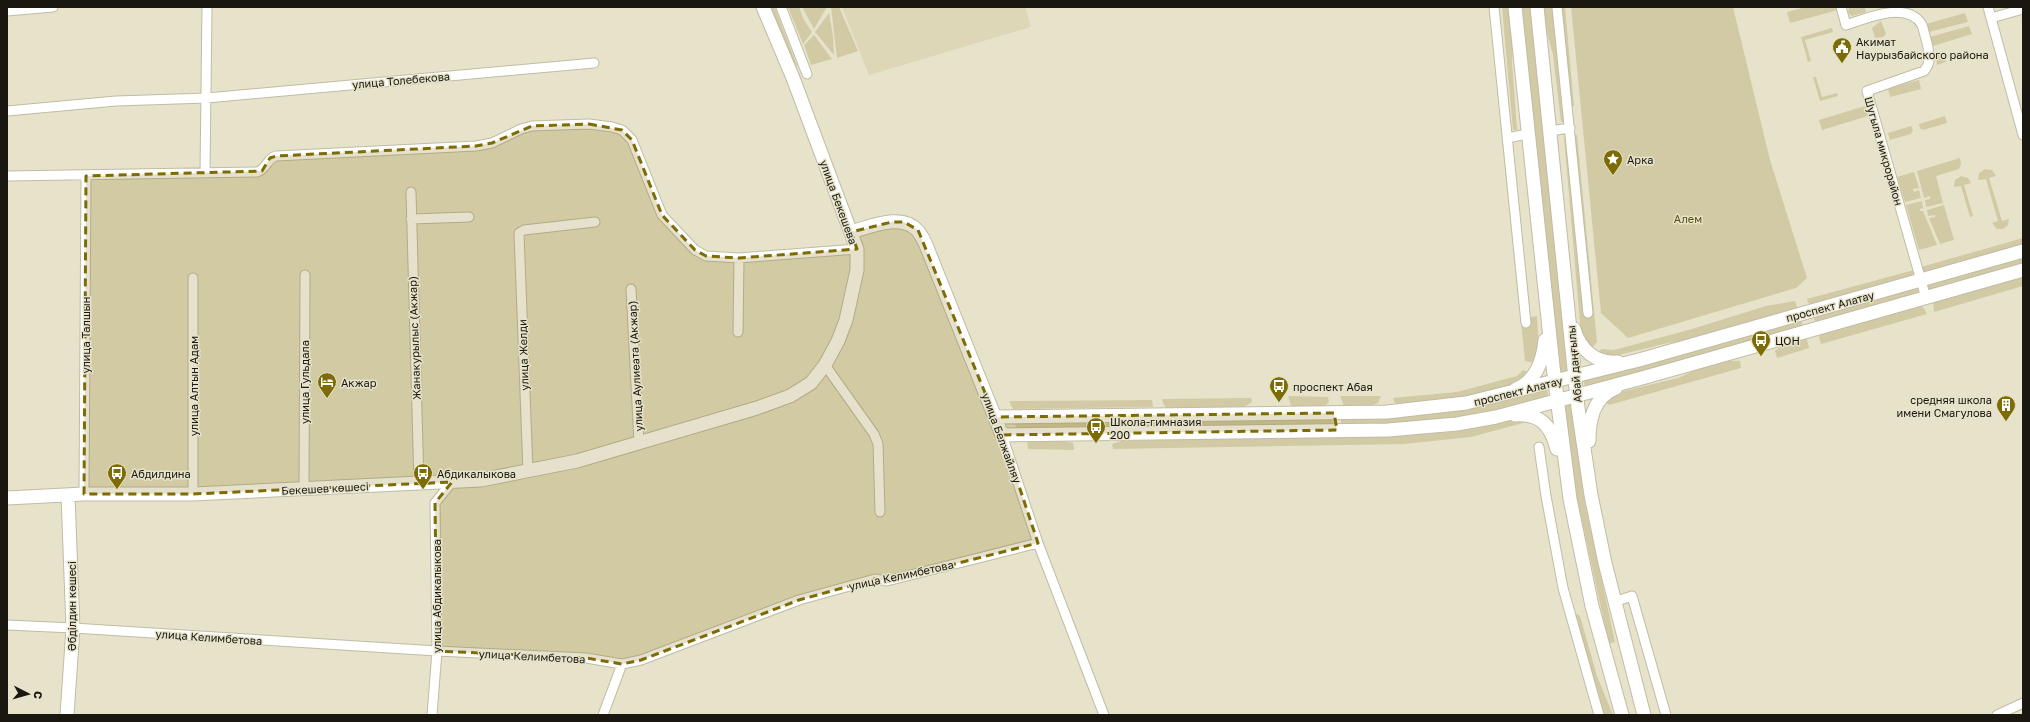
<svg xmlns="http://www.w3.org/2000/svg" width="2030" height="722" font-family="'Golos Text',sans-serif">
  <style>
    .built { fill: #ddd6b7 }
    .green { fill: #d2caa4 }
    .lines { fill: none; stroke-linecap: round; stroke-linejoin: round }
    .street-casing { stroke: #c0bca5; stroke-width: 11 }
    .secondary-casing { stroke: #c0bca5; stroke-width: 15 }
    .street { stroke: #fff; stroke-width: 9 }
    .secondary { stroke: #fff; stroke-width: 13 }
    .marked { fill: #7d6b03; fill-opacity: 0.2; stroke: #7d6b03; stroke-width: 3; stroke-dasharray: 8 5; stroke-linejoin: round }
    .labels { text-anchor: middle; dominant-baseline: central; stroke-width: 3; stroke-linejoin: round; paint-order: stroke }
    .poi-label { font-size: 11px; fill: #19170f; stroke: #e7e3cb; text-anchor: start }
    .street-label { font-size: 11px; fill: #19170f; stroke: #e7e3cb }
    .park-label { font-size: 11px; fill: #5b4f11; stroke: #e7e3cb }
  </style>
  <rect width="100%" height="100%" fill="#e7e3cb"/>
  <path class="built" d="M842,7h183l6,20 -162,48z"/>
  <path class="green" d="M770,7l5,1 22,57 -2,6z
    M788,7h11l5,13 8,12 -9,12z
    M802,7h25l-13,22z
    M831,7h8l19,44 -21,7z
    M1502,7h10l2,20 -2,35 5,68h-4z
    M1522,7h8l38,364 -5,4 -3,-3z
    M1544,7h11l10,115h-4l-8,-67 -8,-30z
    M1560,7h5l9,99 -4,1z
    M1571,7h162l37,153 37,118 -11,10 -168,50 -27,-25z
    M1806,7h31l1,3 -48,13 -3,-11z
    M1849,7h16l1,5 -14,4 -4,-3z
    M829,13l4,23 1,19 -19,-23z
    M1965,13l3,9 -39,10 -3,-8z
    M1881,21l5,13 -3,3 -8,1 -3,-10z
    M1969,26l3,8 -39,12 -3,-9z
    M1832,28l1,4 -28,8 6,21 -3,1 -7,-25z
    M814,35l18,24 -21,6 -7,-20z
    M1943,51l3,11 -9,3 -2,-10z
    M1813,77h3l6,20 15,-4 1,3 -18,5z
    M1919,80l2,9 -31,8 -2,-9z
    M1865,106l3,10 -46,14 -3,-10z
    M1945,116l2,7 -24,7 -3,-2 -1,-4z
    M1911,126l2,4 -2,4 -21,6 -2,-7z
    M1573,135h4l20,207 -7,8 -9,-15 -17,-198h3l17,180h6z
    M1505,138l19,187 7,-2v-6l6,-1 2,36 -4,11 -10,-2 -23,-222z
    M1960,158l1,6 -2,5 -23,7 7,27 -17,4 -1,-7 5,-1v-3l-6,2 -7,-27z
    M1985,169l7,1 4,6 -7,2 13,43 7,-2 -1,6 -5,4h-6l-5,-6 6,-2 -12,-42 -8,1 1,-7z
    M1914,172l5,16 -6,1 1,3 5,-2 2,8 -16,4 -8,-25z
    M1961,176l7,2 3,5 -7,2 9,31 -3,1 -9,-31 -7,1 1,-7z
    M1922,201l1,7 -3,1v2h3l14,34 -18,5 -13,-45z
    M1944,205l10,35 -14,4 -11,-26 6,-1v-2l-7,1 -1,-6z
    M2023,238v8l-97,27 -4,-2 -1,-4z
    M2023,256v8l-94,26 -2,-2 2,-5z
    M1914,270l-2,7 -100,28 -4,-2 -1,-4z
    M2023,275v11l-89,26 -1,-11z
    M1918,287l2,5 -2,2 -100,28 -4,-2 1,-5z
    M1795,301l3,9 -101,29 -29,4 -58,14 -13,-4 5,-4 12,1 78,-21 74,-23z
    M1919,305l5,3 3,6 -106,30 -2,-7 2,-4z
    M1801,318l2,9 -218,60 -2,-8z
    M1806,335l3,13 -32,10 -2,-7 16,-12z
    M1720,361h20l1,7 -132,37 -5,-4 16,-9 58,-14 28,-13z
    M1523,370l5,2c-3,3 -5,7 -8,10 -17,12 -103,23 -125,21l-2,-5 64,-6 60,-16z
    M1545,389l2,1 1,5 -2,3 -70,18 -88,9h-46l-1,-2v-5l133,-11z
    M1288,396l40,1 1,5 -4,4h-34z
    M1340,396h41l-3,7 -11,4 -23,-1z
    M1251,398l1,4 -15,9 -63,-2 -8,-1 -3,-5 -1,-4z
    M1152,400l1,7 -140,2 -4,-8z
    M1571,403l13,94 31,145 -6,2 -32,-146 -13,-94z
    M1332,419l1,5 -167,3 3,-7z
    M1513,419l18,2 -60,16 -67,7 -291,5 -1,-5 9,-3 332,-9z
    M1155,420l3,2v5l-141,3 -3,-9z
    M1056,440l17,3 1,7 -46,-1 -1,-8z
    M1577,614l3,2 17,60 16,39h-9l-29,-100z"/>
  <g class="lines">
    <defs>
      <path id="street" d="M781,7l26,67
        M1494,7l32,316
        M1557,7l31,306
        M1841,7l5,18c21,-7 62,-25 76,0 2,5 3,12 5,18 2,11 5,19 -3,28l-57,20 59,207
        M1988,7l35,128
        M7,11l46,-4
        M1991,18l32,-9
        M7,111l109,-10 91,-3 387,-35
        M1550,131l20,-3
        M1507,138l21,-4
        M205,173l2,-166
        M7,176l250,-4c10,-3 10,-14 19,-16l200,-10 16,-3 29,-14 11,-3 57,-2 23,3 10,3 10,10 30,75 33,35 11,6 33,2 118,-9
        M411,192l8,292
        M411,219l58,-2
        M631,289l8,154
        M738,332l1,-74
        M825,365l49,69 4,10 2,68
        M1002,435l36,108 66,172
        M1539,447l7,49 17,92 36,127
        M528,472l-9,-239 5,-3 71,-8
        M304,489l1,-214
        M84,494l2,-318
        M193,494v-216
        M1614,602l18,-6 34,119
        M7,625l66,3 364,23 149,7 36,6 19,-4 158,-60 76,-21 12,2 151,-38
        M432,715l5,-64 -2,-148 17,-21
        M603,715l19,-51
        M1997,715l26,-12"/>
      <path id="secondary" d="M1515,7l38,359 17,133 22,107 30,109
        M1537,7l41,401 13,87 14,68 39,152
        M851,232c19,-5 51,-20 67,-1 3,4 6,9 8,14l76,190 386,-5 69,-6 39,-7 146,-39 381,-108
        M1574,329c6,20 21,35 44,33
        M1516,389c20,-8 27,-29 29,-49
        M1515,415c26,-2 36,11 42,34
        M995,417l392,-5 79,-9 173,-43 384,-109
        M1589,441c0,-21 4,-44 27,-53
        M7,498l77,-4h109l288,-14 96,-19 180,-53 33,-12 21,-13 14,-18 13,-24 8,-21 11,-50v-21l-64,-171 -30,-71
        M67,715l6,-87 -5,-132"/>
    </defs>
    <use href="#street" class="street-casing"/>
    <use href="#secondary" class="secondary-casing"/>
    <use href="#street" class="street"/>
    <use href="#secondary" class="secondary"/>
  </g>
  <path class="marked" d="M589,124l33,6 10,10 30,75 33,35 11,6 33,2 118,-9 -6,-17 41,-10h12l14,8 77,187 339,-4 3,17 -335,5 36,108 -151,38 -12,-2 -76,21 -158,60 -19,4 -36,-6 -149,-7 -2,-148 17,-21 -259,12h-109l2,-318 176,-5 8,-13 6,-2 200,-10 16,-3 40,-17z"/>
  <defs>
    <symbol id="civic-pin" viewBox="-11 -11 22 30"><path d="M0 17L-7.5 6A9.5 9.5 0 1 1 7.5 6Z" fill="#7d6b03" stroke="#e7e3cb"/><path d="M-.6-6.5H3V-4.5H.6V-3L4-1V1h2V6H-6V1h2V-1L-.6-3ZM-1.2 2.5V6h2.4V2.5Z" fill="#fff"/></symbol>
    <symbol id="sight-pin" viewBox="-11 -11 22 30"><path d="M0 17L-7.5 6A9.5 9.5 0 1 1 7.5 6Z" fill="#7d6b03" stroke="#e7e3cb"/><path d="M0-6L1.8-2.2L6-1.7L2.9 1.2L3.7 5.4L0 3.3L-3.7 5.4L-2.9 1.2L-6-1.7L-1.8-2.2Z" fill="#fff"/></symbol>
    <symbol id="bus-pin" viewBox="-11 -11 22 30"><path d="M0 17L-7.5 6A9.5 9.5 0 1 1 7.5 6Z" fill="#7d6b03" stroke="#e7e3cb"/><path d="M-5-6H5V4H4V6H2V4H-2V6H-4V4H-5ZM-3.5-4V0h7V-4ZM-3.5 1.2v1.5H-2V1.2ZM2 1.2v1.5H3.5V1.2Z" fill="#fff"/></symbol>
    <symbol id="hotel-pin" viewBox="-11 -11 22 30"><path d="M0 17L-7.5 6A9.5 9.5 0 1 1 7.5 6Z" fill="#7d6b03" stroke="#e7e3cb"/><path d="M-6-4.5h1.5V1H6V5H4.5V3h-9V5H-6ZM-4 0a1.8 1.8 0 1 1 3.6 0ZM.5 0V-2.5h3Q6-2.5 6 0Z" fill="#fff"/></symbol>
    <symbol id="building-pin" viewBox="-11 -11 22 30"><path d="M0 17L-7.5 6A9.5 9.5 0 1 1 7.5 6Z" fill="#7d6b03" stroke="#e7e3cb"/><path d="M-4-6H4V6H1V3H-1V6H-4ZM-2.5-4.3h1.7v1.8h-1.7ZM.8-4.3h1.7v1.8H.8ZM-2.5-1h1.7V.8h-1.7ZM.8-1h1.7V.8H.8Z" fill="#fff"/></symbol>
  </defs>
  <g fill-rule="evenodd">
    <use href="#civic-pin" x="1831" y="36" width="22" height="30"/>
    <use href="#sight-pin" x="1602" y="148" width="22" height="30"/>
    <use href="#bus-pin" x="1750" y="329" width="22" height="30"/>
    <use href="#hotel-pin" x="316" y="371" width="22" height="30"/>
    <use href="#bus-pin" x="1268" y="375" width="22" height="30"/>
    <use href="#building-pin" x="1995" y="394" width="22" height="30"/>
    <use href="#bus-pin" x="1085" y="416" width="22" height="30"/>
    <use href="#bus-pin" x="106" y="462" width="22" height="30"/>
    <use href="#bus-pin" x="412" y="462" width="22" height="30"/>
  </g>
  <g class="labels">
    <g class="poi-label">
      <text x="1856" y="41">Акимат<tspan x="1856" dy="13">Наурызбайского района</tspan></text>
      <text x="1627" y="159">Арка</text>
      <text x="1775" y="340">ЦОН</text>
      <text x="341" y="382">Акжар</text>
      <text x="1293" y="386">проспект Абая</text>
      <text x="1992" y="399" text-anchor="end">средняя школа<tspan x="1992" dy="13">имени Смагулова</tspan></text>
      <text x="1110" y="421">Школа-гимназия<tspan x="1110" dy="13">200</tspan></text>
      <text x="131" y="473">Абдилдина</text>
      <text x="437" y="473">Абдикалыкова</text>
    </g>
    <g class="street-label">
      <text transform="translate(401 80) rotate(-5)">улица Толебекова</text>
      <text transform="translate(1884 151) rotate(74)">Шугыла микрорайон</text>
      <text transform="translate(839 202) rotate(70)">улица Бекешева</text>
      <text transform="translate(1830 306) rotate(-15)">проспект Алатау</text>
      <text transform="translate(85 335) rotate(-90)">улица Талшын</text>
      <text transform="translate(414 338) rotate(-92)">Жанакурылыс (Акжар)</text>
      <text transform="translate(523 355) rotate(-92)">улица Желди</text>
      <text transform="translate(1574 364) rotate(-95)">Абай даңғылы</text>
      <text transform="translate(635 366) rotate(-93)">улица Аулиеата (Акжар)</text>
      <text transform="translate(304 382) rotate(-90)">улица Гульдала</text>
      <text transform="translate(193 386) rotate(-90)">улица Алтын Адам</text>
      <text transform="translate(1518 391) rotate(-14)">проспект Алатау</text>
      <text transform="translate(1002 438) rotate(70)">улица Белжайляу</text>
      <text transform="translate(325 488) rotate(-3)">Бекешев көшесі</text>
      <text transform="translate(901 575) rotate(-12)">улица Келимбетова</text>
      <text transform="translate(436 596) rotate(-90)">улица Абдикалыкова</text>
      <text transform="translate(71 606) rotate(-90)">Әбділдин көшесі</text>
      <text transform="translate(209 637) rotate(4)">улица Келимбетова</text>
      <text transform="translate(532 656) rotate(3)">улица Келимбетова</text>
    </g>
    <g class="park-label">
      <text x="1688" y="218">Алем</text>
    </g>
  </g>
  <rect width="2030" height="722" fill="none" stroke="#19170f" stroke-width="16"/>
  <g transform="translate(28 694) rotate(96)" stroke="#e7e3cb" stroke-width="3" paint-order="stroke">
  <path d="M0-3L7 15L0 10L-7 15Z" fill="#19170f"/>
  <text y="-6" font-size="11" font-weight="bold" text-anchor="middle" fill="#19170f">С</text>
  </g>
</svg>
